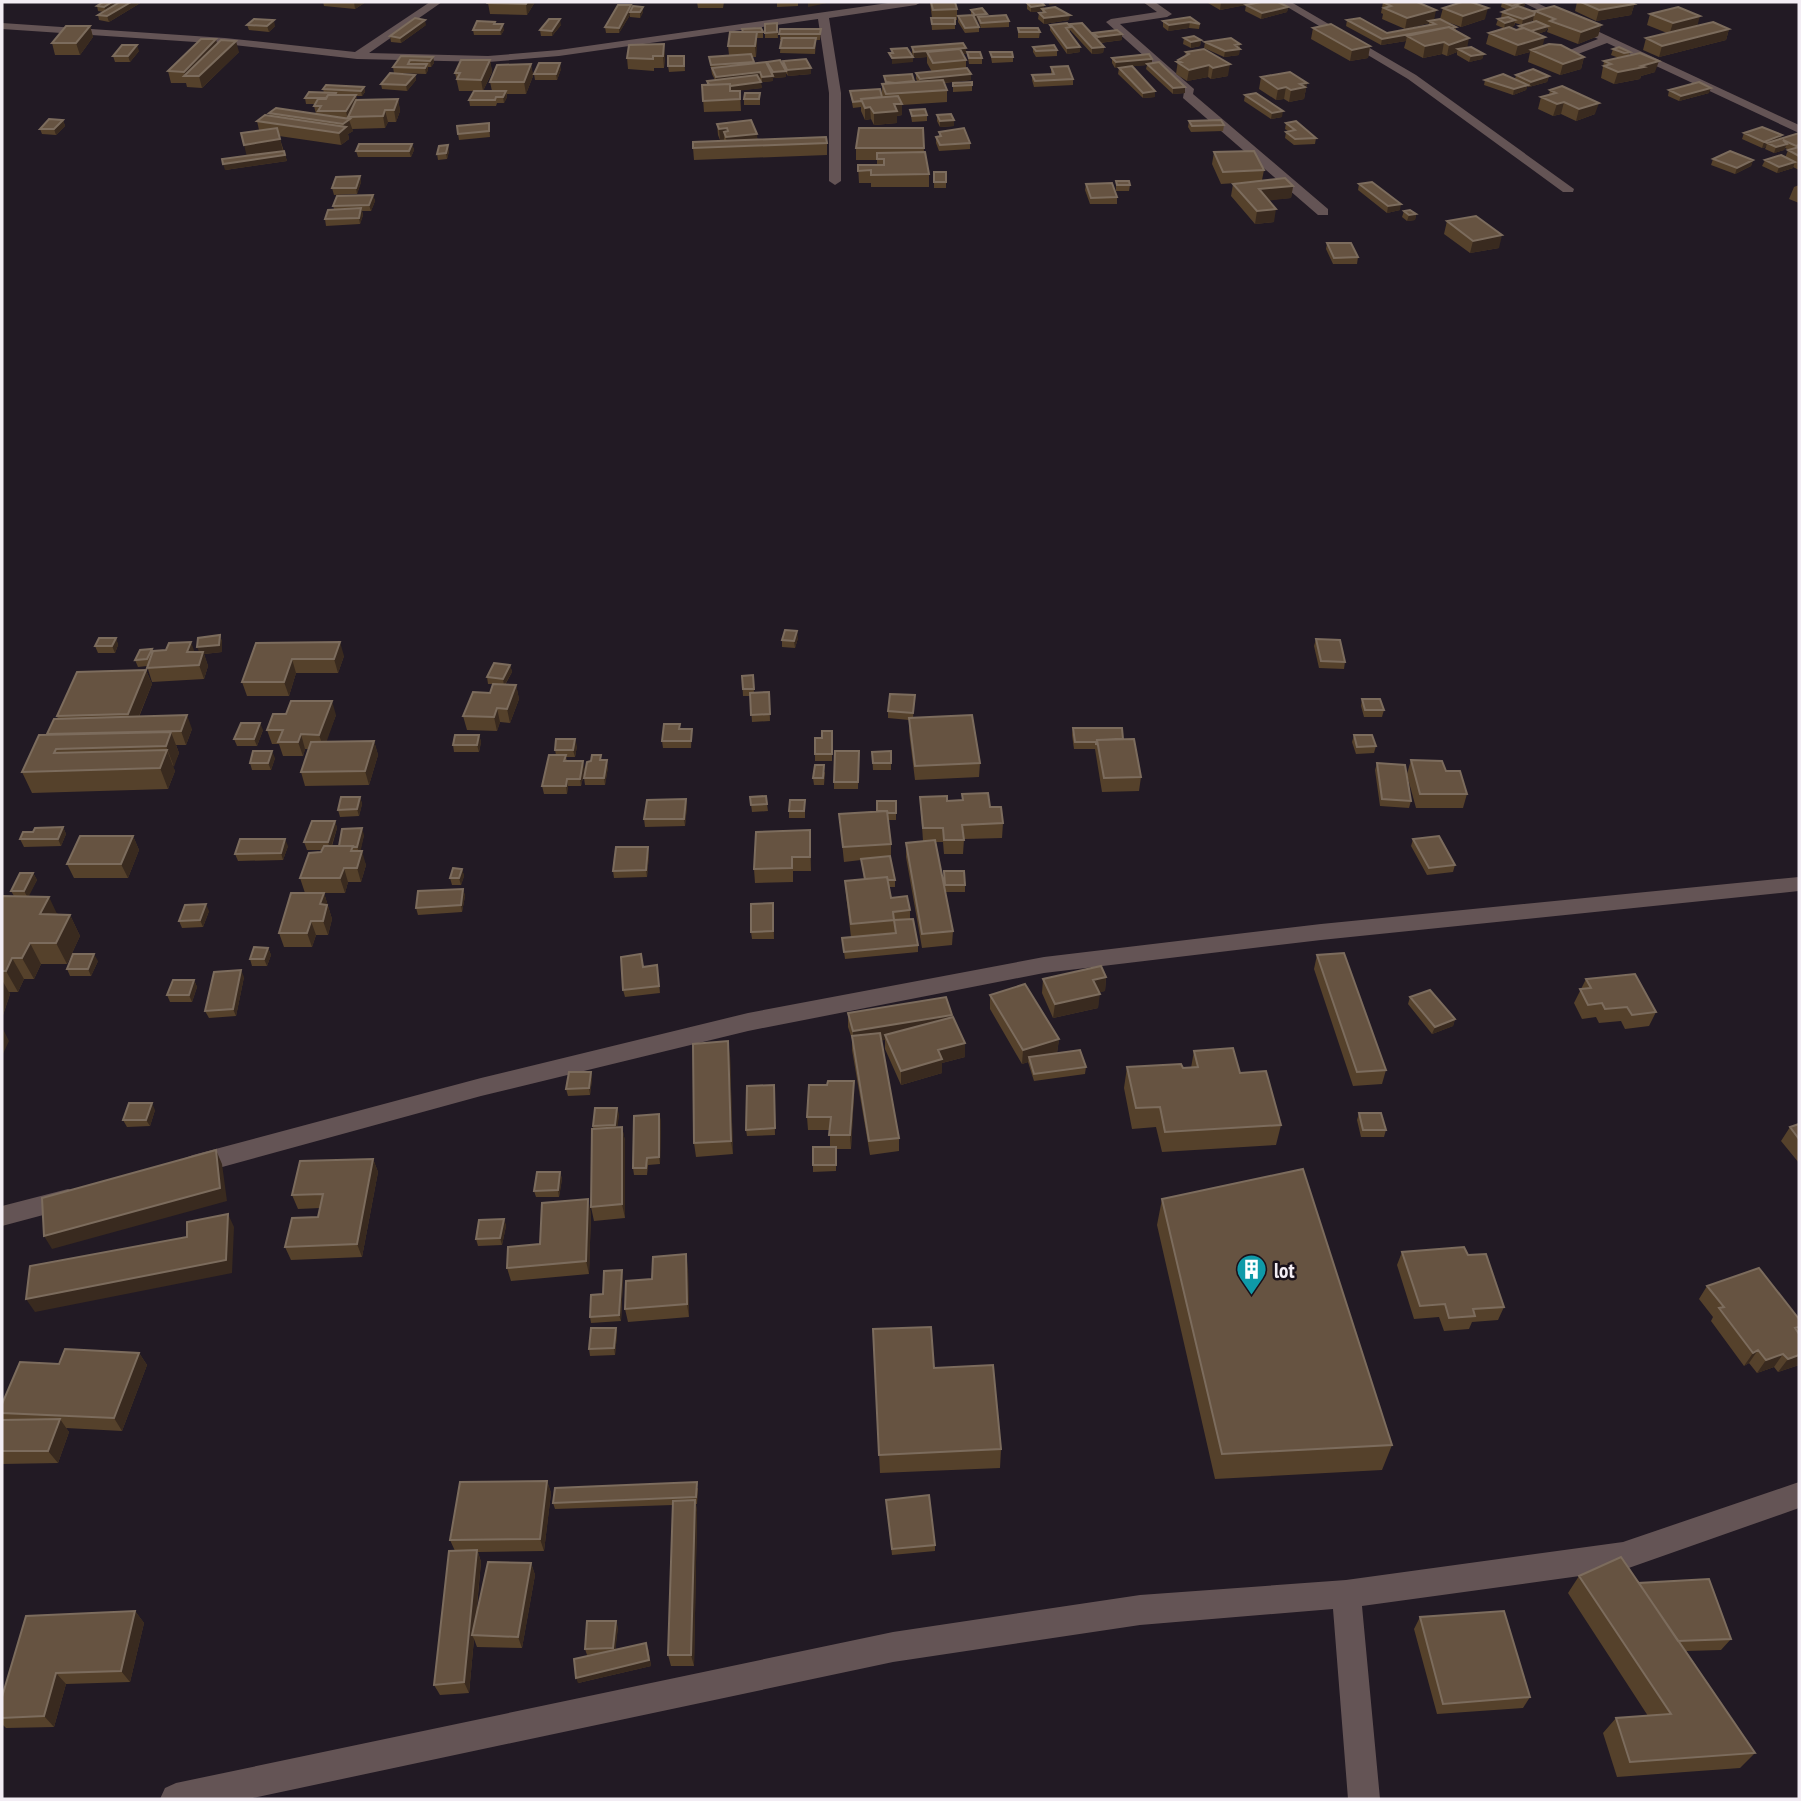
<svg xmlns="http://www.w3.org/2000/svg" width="1801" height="1801" font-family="'PT Sans Narrow',sans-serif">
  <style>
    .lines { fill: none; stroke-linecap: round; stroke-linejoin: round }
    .minor { fill: #645455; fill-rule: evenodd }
    .wall { fill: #55412b; fill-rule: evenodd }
    .shaded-wall { fill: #392a1f }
    .building { fill: #665341; stroke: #7c6c5d; stroke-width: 2 }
    .labels { text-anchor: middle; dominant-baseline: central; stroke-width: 5; stroke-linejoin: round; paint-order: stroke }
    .near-poi-label { font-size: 21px; font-weight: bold; fill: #f3edf4; stroke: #19111a; text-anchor: start }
  </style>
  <rect width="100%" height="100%" fill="#221a24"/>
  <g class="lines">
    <path class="minor" d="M430,2h12l-73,51 119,3 71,-6 336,-48h26l-5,3 -87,13 12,75v88l-6,4 -6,-4v-88l-11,-74 -259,37 -71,6 -131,-3 -132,-15 -223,-15v-6l223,15 130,14z
      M1143,2h12l17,12 -5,3 -47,7 74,65 -1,5 135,115v6h-10l-135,-117 1,-6 -78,-70 5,-3 46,-7z
      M1279,2h12l125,73 158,114 -1,3h-10l-155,-113z
      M1522,2h13l264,123v8l-192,-90 -37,14h-8v-4l36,-14z
      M1799,877v14l-478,49 -277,33 -296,58 -267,65 -288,79 -8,-3 -4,-7 4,-7 8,-3 288,-77 267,-65 296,-56 277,-33z
      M68,1189l9,3 3,7 -3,7 -75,20v-20z
      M1799,1482v26l-176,62 -261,36 18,193h-32l-15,-190 -193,16 -247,37 -645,137h-88l5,-11 11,-5 717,-151 247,-37 206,-15 277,-38z"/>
  </g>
  <path class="wall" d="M103,2h39l-33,20 -10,-2 -1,-5 5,-3 -5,-1 -1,-5z
    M323,2h43l-11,7 -31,-3z
    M489,2h46l-8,13 -37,-1 -2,-11z
    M697,2h27l-1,6h-25z
    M777,2h21v4l-21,1z
    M930,2h25l2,7v11h-2v9l-23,1 -1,-12h1z
    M1029,2h14l1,7 25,11 -25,4 -6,-5 1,-6h3v-2l-11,1 -4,-3v-6h3z
    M1208,2h49v1l31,4 -1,5 -26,7 -16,-8 1,-6 9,-2 -35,7 -12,-7z
    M1383,2l51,18 6,-1 3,-11 42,11 -24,8 -19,-7 14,7v4l11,16 17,7 -2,5 -13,3 -12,-7v-3l-10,4 -5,-2 -19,4 -19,-10 2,-7 -25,4 -35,-19 1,-6 40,13 41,-7 1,-3 -24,6 -23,-10 1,-5 -2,-1z
    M1502,2h23l-1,5h-2l13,5 66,13 -3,11 -20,8 -31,-12 1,-3 -1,-1 -1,3 -8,3 4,12 42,11 -3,12 -21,6 -32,-13 2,-10 -15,4 -29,-12 3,-11 14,-5 -7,-3 2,-6 5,-1h-2l1,-6 6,-2 -7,-3zM1533,20v2l-14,4 -1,4h-2l-7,-3 5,-1 1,-3 7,2z
    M1577,2h58l-4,13 -35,6 -21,-10z
    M631,5l1,3 11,4 -3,6 -10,-1v-2l-11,18h-13l-1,-6z
    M971,10l16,6 22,5v6l-28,1 -3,-8 -2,1 3,6v5l-14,1 -7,-11v-6l13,-1z
    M1650,14l48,12 31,3 -3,11 -67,17 -16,-7 3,-12 21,-5 -20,-8z
    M1190,17l10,7 -1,5 -10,-1 -21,3 -5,-4v-6z
    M777,23l1,15h-13v-14z
    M496,24l8,6 -3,5h-27l-1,-5z
    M1070,24l23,11v-2l29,1v6l-22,3 4,4 -1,6 -11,1 -22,-24v3l10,14v5l-13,2 -17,-24v-5l20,1z
    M247,25l28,1 -6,6 -20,-2z
    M426,25l-25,18 -10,-1 -1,-6z
    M561,25l-9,11h-11l-1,-6z
    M90,26l3,11 -13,18h-25l-3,-12z
    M1018,28l22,4 -1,6h-21z
    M1313,28l57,18 -2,12 -18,3 -39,-22z
    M780,29h41l-1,11h-4l-1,14 -35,-1 1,-13h-1z
    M730,32h33v6h-6l-1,19h-4l2,7 13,1v-3l16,4v-5l28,7v6l-23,2 -2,-3v4l-12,1 -1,-1v4l-11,1 -3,-4 3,10 -30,3h8l1,20 -37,1 -2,-27h6l-1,-4 8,-1 -3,-6 -3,-17 20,-2 -1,-9z
    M1184,38l17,2 -1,6 -9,2 -8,-4z
    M1205,42l35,2 -1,11 -15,2 -20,-9z
    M217,44l22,8 -37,36 -15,-1 -1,-4h-15l-3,-12z
    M912,47l54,1v6h-4l4,6v9l5,5v6l-27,3 3,7v12l-45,3v10l-5,1v7l-23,2 -3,-6 -6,1 -4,-9v-4l-8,1 -3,-17 32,4v-11h3l-1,-8 28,-2 2,8h4l-2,-3v-6l16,-1 -5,-9v-6l-13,1 -2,-5z
    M1033,47l24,3v6l-21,1 -3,-5z
    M1613,49l17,3 -1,4 26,16 -14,4 -1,3 -26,5 -13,-6 3,-17 15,-3 -8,-3z
    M139,51l-9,11h-15l-2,-6z
    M967,52l15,6v6h-13z
    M990,52l23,5v5l-21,1z
    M1186,52l42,24 -17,3 -3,-2 -21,4 -11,-7 2,-14 7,-4z
    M401,56l32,1 1,6 -3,4h-3v3l-2,4 -32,-1 -1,-6z
    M665,56l-1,12h-10v3l-26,-2 -1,-11z
    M684,56l1,15 -16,1 -1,-6z
    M1112,58l40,5 33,30 -12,1 -27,-25 1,-4 -15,1 23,31 -12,1 -25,-24 1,-6 4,-1 -8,1 -3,-5z
    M490,60l2,12 -9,19h9l-2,-9 41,-18 2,12 -7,18h-19v3l-3,6h-7l-1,3h-26l-1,-6 5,-9h-15l-4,-18z
    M1051,67l22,12v6l-39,2 -2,-7v-5l19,-1z
    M561,69l-4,11h-22l-1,-6z
    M415,75l1,5 -9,11 -25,-2 -1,-5z
    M1516,75l33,1 -2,6 -18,5 -2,-1 -1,4 -13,5 -29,-10 1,-5 30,-1z
    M1261,77l46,6 -3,16 -15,3 -5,-3 -8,1 -17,-11z
    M972,82v9l-19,1v-9z
    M364,87l1,5 -3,4h-6l1,4 41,-1 2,12 -4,11h-8l-3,6 -33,1 1,2 -5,3 1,5 -8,6 -62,-9 8,25 -62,9 22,-14 12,-26 -2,-9 13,-5 -1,-3 47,1 -2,-8 1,-2h-9l-1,-6 19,-5 -1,-4z
    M1550,90l45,24 -19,7 -15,-7 -8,2 -15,-7 3,-12 8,-2z
    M1669,90l40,3 -30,8 -11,-5z
    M760,93v12h-16v-6z
    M1245,95l37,22 -11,2 -27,-18z
    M910,110l17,5v6l-15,1z
    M937,115l17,11 -14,1 -3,-6z
    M63,120l2,6 -9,9 -14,-1 -2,-5z
    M1189,121l35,4 -1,6 -32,1 -3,-5z
    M489,123l1,14 -31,3 -1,-6z
    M1286,123l30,15 -1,6 -21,1 -9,-7 1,-6 2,-1 -3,-2z
    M717,124l41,15 69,4v12l-133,5 -1,-12 31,-7 -4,-1 -2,-5z
    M923,128l1,24 5,22v13h-58v-4h-12l-1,-18h19v-5h-21v-12z
    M939,132l31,11v6l-31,2 -3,-8v-6h3z
    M1744,133l37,5 18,-5v37l-6,-3v1l-16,5 -15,-7 3,-6 20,-2 3,-8h1l-4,-2 -1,2 -10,3 -9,-4 1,-2 -4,1 -20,-9z
    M412,144l2,6 -3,7h-53l-2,-6z
    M449,151l-2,8 -9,1 -1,-6z
    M1214,152l50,18 -2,10 31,6 -2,12 -23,2 6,22 -19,2 -24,-28 2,-12 3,-1 -15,1 -9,-20z
    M1713,159l40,1 -2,6 -16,8 -24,-9z
    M934,172h12v16h-12z
    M360,176l1,6 -4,12 -23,1 -2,-7z
    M1116,181l14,4 -1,6h-13z
    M1086,184l31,13v7h-27l-5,-14z
    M1359,184l41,26 -13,3 -29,-23z
    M1799,185v18l-10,-4 5,-12z
    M373,195l2,6 -4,10h-9l1,4 -3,9 -34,2 -1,-7 9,-10 -1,-3z
    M1404,211l12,3 -1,6 -8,1 -5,-4z
    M1447,221l52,27 -29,5 -26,-19z
    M1327,243l31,14 -1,7h-24l-7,-15z
    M220,635l2,7v10l-18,2 4,12 -4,13 -52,3 -5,-16 -9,1 -3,-7 18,-8 13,-2 33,2z
    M116,638l2,7 -3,8h-17l-3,-7z
    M798,638l-3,10 -13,-1v-7z
    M1316,639l29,23 -1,7 -25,-1 -5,-22z
    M256,643l88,13 -6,17h-42l-7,23h-42l-5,-14z
    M510,665l2,7 -7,13h11l3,14 -9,24 -10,-1 -3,9 -30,-1 -4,-14 27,-23 3,-9h-5l-1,-7z
    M146,670l6,14 -13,33 53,12 -6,16h-10l3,8 -6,14 2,4 -7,18 -136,4 -10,-21 36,-53 -1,-3z
    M753,675l1,18 15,-1 1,29 -18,1 -2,-26h-7l-1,-20z
    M915,695l-2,23 67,45 -1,14 -64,3 -6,-48v-12l-21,-2v-7z
    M1362,699l22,11 -2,7h-18l-3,-11z
    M336,715l-10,26h48l4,14 -9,30 -64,1 -4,-14 7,-23h-3l-2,7h-20l-4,-12h-7l-5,-14z
    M680,724v5h12l-1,19h-28l-1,-7z
    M1073,728l50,11 18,38 -2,14 -37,1 -7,-43h-21l-2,-14z
    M263,730l-6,16h-20l-3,-7z
    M832,731v30h-17v-23h7z
    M479,735l2,7 -2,10h-25l-1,-7z
    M1354,735l22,11 -2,7 -18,1 -4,-12z
    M577,746l-2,11h-9l1,4 18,8 -4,17h-13l-1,8h-23l-2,-8 14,-31 -1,-5z
    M859,751l-1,38h-24v-7z
    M891,751v19h-18l-1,-18z
    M601,755v5l7,7 -3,18h-20l-1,-7 7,-17z
    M275,758l-4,12h-19l-2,-7z
    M1411,760l35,11 21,23 -4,14h-47l-9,-33 4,26 -2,7 -29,-2 -5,-36 2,-7 30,11z
    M825,772l-1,13h-10l-1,-7z
    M962,794l28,13 13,16 -1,15 -38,1 -1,15h-19l-1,-12h-8l9,46v-17l21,14v7h-20l8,39 -1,14 -30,3 -16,-91v-14l17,-2 -3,-44 27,4 15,-1z
    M360,797l2,7 -3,12 -19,1 -2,-7z
    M750,797l17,7 1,7 -16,1z
    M686,799l1,7 -2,20 -40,1 -1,-8z
    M896,801v19h-8l3,24v15h-1l5,21v7h-6l2,11 19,12v9l8,26v7l-73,7 -3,-21 9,-1 -5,-42 -1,-14 19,-2 -3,-19 -17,2 -5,-48 38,-3z
    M805,807v11h-16v-7z
    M335,821l2,7 -5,18h7l25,-11 -4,16 6,14 -5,17h-13l-3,11h-40l-5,-15 21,-26 1,-2h-15l-3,-8z
    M63,827l3,7 -5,12 -37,1 -4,-8 13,-7z
    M810,830l1,41h-18v11l-38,1 -1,-14z
    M133,836l6,14 -11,28h-54l-7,-14z
    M1413,839l42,26 -2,7 -26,3 -16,-29z
    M288,846l-5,14 -45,1 -3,-7z
    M649,854l-2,23 -33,1 -1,-7z
    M462,869l2,7 -3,9h-9l-2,-7z
    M33,873l4,7 -9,16 30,18 12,1 10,21 -13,28h-26l-7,15h-10l-6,13h-9l1,2 -8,24v-122h12l-3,-5z
    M463,889l2,7 -3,16 -44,3 -2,-7z
    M324,893l8,26 -4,16h-12l-4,12h-28l-5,-14z
    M773,903l1,36h-22l-1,-7z
    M209,911l-6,16 -21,1 -3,-7z
    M268,948l3,7 -4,11h-15l-2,-7z
    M1317,955l69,115 -4,14 -29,2 -39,-117z
    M98,961l-7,15h-21l-3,-7z
    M643,967l15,5 2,21 -35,4 -2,-7z
    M244,977l-8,39 -27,2 -4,-7z
    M1106,977l-1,14 -6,1 -1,16 -45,10 -11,-25 1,-14z
    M1586,979l70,33 -7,14 -24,3 -4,-8 -22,2 -3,-6 -14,2 -8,-16z
    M194,980l3,7 -5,15h-22l-3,-7z
    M990,995l69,44 -2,14 29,14 -1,7 -51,7 -6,-19 -6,2 -32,-55z
    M1410,997l45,22 -2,7 -21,8 -24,-30z
    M848,1013l104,2v3l13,25v14l-23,6v10l-41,12 -16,-36v-9h-4l18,98v13l-29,4 -18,-105v-11l-4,-12z
    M1194,1051l46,22 41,52 -5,20 -114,7 -6,-25 -24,2 -8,-41 3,-21 64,1z
    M730,1055l3,99 -37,3 -2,-14z
    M591,1072l1,7 -2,16 -22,1 -2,-7z
    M774,1085l1,50 -28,1 -1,-6z
    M854,1095l-3,54h-15v22l-23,1v-25h17v-17h-22l-1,-13z
    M155,1110l-5,16 -23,1 -4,-7z
    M1359,1113l27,17 -2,7h-23l-4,-17z
    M619,1114l-2,13h5l3,14v77l-31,3 -3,-14 2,-81z
    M661,1120l-1,44 -12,1 -1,10h-13l-1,-7z
    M1799,1124v39l-18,-22 9,-14z
    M373,1159l5,13 -16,85 -71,3 -6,-13 33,-30 2,-9 -22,1 -6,-14z
    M560,1172l2,7 -3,18h-23l-2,-6z
    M1162,1199l230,246 -10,25 -167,9 -58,-254z
    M591,1212l-2,62 -78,7 -4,-13 33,-24z
    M504,1219l2,7 -4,19 -24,1 -2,-7z
    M1402,1252l66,3 36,52 -6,13 -26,2 -3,7 -25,2 -5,-14 -25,2 -17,-54z
    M688,1268l1,49 -61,5 -3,-13z
    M623,1277l-2,44 -30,2 -1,-6 13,-23z
    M1707,1286l92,33v46l-21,7 -4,-5 -17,6 -8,-10 -5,3 -33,-45 2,-4 -14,-18z
    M616,1328l1,6 -2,21 -25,1 -1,-7z
    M874,1349l60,19 67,81 -1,19 -120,5z
    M139,1353l8,12 -25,66 -56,-3 3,4 -11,31 -56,1v-44h1l-1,-2v-14l57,-40z
    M547,1481l4,12 -7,58 -66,1 3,10 -5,56 55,-55 4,12 -13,73 -45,-1 -3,-8 -5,54 -29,2 -6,-10 21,-134 -5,-11z
    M698,1488l-1,16h-1l1,8 -3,154h-23l-3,-11 5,-150 -118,4 -2,-6z
    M886,1500l49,45v6l-43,4z
    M1579,1576l60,7 92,56 -10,11 -35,1 69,102 -15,15 -123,9 -14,-44 13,-15 32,-2 -80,-123z
    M135,1611l9,12 -14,59 -64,2 -12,43 -48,1 -4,-4v-27z
    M1420,1617l110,80 -7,11 -86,6 -23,-85z
    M618,1627l-3,23 33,-2 3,18 -73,17 18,-29 -9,1 -2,-6z"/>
  <path class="shaded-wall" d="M112,2h7l-13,10 -2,-5z
    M131,2h11l-33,20 -2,-6z
    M354,2h12l-11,7z
    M527,2h8l-8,13 -1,-11z
    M808,2h19v1l-19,4z
    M1049,2h13v1l-13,2z
    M1221,2h36v1l-37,7z
    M1525,2l-1,5 -14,4 2,-5z
    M1628,2h7l-4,13 -35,6 3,-11z
    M631,5l1,6 -2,1v3l-11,18v-5z
    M1044,5v6l-2,-2v2l-11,1v-5z
    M643,7v5l-3,6v-6z
    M1288,7l-1,5 -26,7 1,-6z
    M1488,8l-3,11 -24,8 2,-11z
    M1436,10l-2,11h-5v2l-24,6 2,-11z
    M987,14l-1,5 -8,-2v3l-3,1v-6z
    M1070,15l-1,5 -25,4v-6z
    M1534,15l-1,5 -11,5 1,-6z
    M1700,16l-3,11 -28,8 4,-12z
    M560,19l1,6 -9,11v-5z
    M274,20l1,6 -6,6 -2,-6z
    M425,20l1,5 -25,18 -1,-5z
    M1515,20l-1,6 -10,3 1,-6z
    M1190,22l-1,6 -21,3 1,-6z
    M503,24l1,6 -3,5 -1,-5z
    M1601,25l-3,11 -20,8 3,-12z
    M90,26l3,11 -13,18 -4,-12z
    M1548,26l-2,5 -17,6 2,-6z
    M1456,27l-1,6 -48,3 -1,5 -25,4 1,-6z
    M1729,29l-3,11 -67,17 3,-11z
    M757,32v11l-1,14 -1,-11z
    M1122,34v6l-24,3v-6z
    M1545,37l-3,11 -11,2 -1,2 -15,4 3,-11z
    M1469,38l-2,11h-9l-1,3 -10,4 2,-11z
    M216,39l3,12 -34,25 -1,-4z
    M1201,40l-1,6 -9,2v-6z
    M236,41l3,11 -37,36 -3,-12z
    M1444,42l-2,12 -19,4 2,-12z
    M664,44l1,12 -1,12 -1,-12z
    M1240,44l-1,11 -15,2 1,-6 10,-6z
    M137,45l2,6 -9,11 -2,-6z
    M1370,46l-2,12 -18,3 2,-11z
    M1080,47v5l-13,2v-6z
    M1104,47l-1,6 -11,1v-6z
    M966,48v6l-36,3 -3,-5v5l-13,1v-6z
    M1484,54l-2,5 -13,3 2,-6z
    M433,57l1,6 -3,4 -1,-6z
    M913,57v5l-21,2v-6z
    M1584,57l-3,12 -21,6 3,-11z
    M1152,59v6l-5,-1v1l-32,3 1,-6z
    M490,60l2,12 -9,19 -2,-11z
    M1659,61l-4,11 -14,4 -1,3 -26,5 4,-12z
    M560,63l1,6 -4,11 -1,-6z
    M427,64l1,6 -2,4 -1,-6z
    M531,64l2,12 -7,18 -2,-12z
    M1230,64l-2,12 -17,3 2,-11z
    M1209,65l-1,12 -21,4 2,-11z
    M811,68v6l-23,2 -1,-6z
    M786,71v6l-12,1 -1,-6z
    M760,72v6l-44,5v-6z
    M971,74v6l-51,5v-6z
    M415,75l1,5 -9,11 -1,-6z
    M773,76v5l-11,1v-5z
    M1549,76l-2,6 -18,5 2,-5z
    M761,82l1,6 -51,6v-6z
    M1307,83l-3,16 -15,3 2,-12 9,-6z
    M1528,85l-2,5 -13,5 1,-6z
    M364,87l1,5 -3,4 -1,-5z
    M1185,87v6l-12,1v-6z
    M1286,87l-2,12 -8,1 2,-11z
    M1711,88l-2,5 -30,8 2,-5z
    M506,91l1,6 -3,6 -1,-6z
    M1155,91v6l-12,1v-5z
    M356,95l2,11 -10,11 5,14 -5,3 1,5 -8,6 -2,-12 5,-4 -1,-5 5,-3 -2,-10z
    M398,99l2,12 -4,11 -2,-12z
    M1564,102l-3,12 -8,2 4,-12z
    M1599,103l-4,11 -19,7 3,-12z
    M894,104h8v11l-5,1v7l-23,2v-12z
    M870,107l1,12 -6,1v-12z
    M385,110l3,12 -3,6 -2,-12z
    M1283,111l-1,6 -11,2 1,-6z
    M63,120l2,6 -9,9 -2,-6z
    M954,120v6l-14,1v-6z
    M727,128l1,9 29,-3 1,12 -31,1 -1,-10 -2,-5v8h-4l-1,-11z
    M1782,135l-2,6 -13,2 -1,4 -4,1 2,-6z
    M280,139l3,12 -36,6 -3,-12z
    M412,144l2,6 -3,7 -2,-6z
    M1787,144l-3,6 -10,3 2,-6z
    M448,145l1,6 -2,8 -1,-6z
    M285,155l2,6 -62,9 -2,-6z
    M1753,160l-2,6 -16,8 2,-6z
    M1795,162l-2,6 -16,5 2,-6z
    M360,176l1,6 -4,12 -1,-6z
    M1293,186l-2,12 -34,4 2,-13z
    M373,195l2,6 -4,10 -2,-6z
    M1401,204l-1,6 -13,3 1,-7z
    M361,208l2,7 -3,9 -1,-6z
    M1276,209l-2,13 -19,2 2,-13z
    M1416,214l-1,6 -8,1 2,-6z
    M1502,235l-3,13 -29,5 3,-12z
    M797,631l1,7 -3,10 -1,-7z
    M220,635l2,7v10l-18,2 4,12 -4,13 -5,-14 1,-11 -3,-7z
    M116,638l2,7 -3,8 -3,-7z
    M191,642l5,14 -4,10 -5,-14z
    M340,642l4,14 -6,17 -4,-14z
    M292,659l4,14 -7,23 -5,-14z
    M510,665l2,7 -8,14 -1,-7z
    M146,670l6,14 -18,44 -6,-14z
    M516,685l3,14 -9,24 -3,-14z
    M332,701l4,14 -12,34 -5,-14z
    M497,708l3,14 -3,9 -3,-14z
    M187,715l5,14 -6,16 -5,-14z
    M260,723l3,7 -6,16 -3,-7z
    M171,732l8,21 -5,14 -8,-21z
    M301,734l4,15 -2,7 -5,-14z
    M479,735l2,7 -2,10 -2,-7z
    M575,739l2,7 -2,11 -2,-7z
    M374,741l4,14 -9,30 -4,-14z
    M167,750l8,21 -7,18 -8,-21z
    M272,751l3,7 -4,12 -3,-7z
    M607,760l1,7 -3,18 -1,-7z
    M583,761l2,8 -4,17 -1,-7z
    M567,779l1,7 -1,8 -1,-8z
    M360,797l2,7 -3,12 -2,-7z
    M686,799l1,7 -2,20 -1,-7z
    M335,821l2,7 -7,22 -2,-8z
    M63,827l3,7 -5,12 -3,-7z
    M362,828l2,7 -4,19 -3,-7z
    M133,836l6,14 -11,28 -7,-14z
    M285,839l3,7 -5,14 -2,-7z
    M648,847l1,7 -2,23 -1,-7z
    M362,851l4,14 -5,17 -4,-14z
    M344,868l4,14 -3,11 -5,-15z
    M462,869l2,7 -3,9 -2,-7z
    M33,873l4,7 -9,18 -4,-7z
    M463,889l2,7 -3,16 -1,-7z
    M324,893l8,26 -4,16 -5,-14 -3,-17z
    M49,897l10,21 -19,-4z
    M206,904l3,7 -6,16 -3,-7z
    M70,915l10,21 -13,28 -11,-21z
    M311,921l5,14 -4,12 -5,-14z
    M30,943l11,21 -7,15 -12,-21z
    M268,948l3,7 -4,11 -3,-7z
    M94,954l4,7 -7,15 -3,-7z
    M12,958l12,21 -6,13 -12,-21z
    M241,970l3,7 -8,39 -3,-7z
    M1106,977l-1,14 -13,3 1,-14z
    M2,980l8,14 -8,24z
    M194,980l3,7 -5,15 -3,-7z
    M1100,994l-2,14 -45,10 2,-14z
    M952,1015v14l-67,6v5l-32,5v-14z
    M1455,1019l-2,7 -21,8 3,-7z
    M2,1027l7,14 -7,15z
    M1059,1039l-2,14 -28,4 -1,5 -6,2 1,-14z
    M728,1041l2,14 3,99 -2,-13z
    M965,1043v14l-23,6v10l-41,12v-14l37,-21z
    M591,1072l1,7 -2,16 -1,-7z
    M854,1081v14l-3,54 -1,-14z
    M152,1103l3,7 -5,16 -4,-6z
    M617,1108l2,6 -2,18 -2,-7z
    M659,1114l2,6 -1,44 -1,-7z
    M622,1127l3,14v77l-3,-14z
    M216,1150l6,14 5,37 -175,48 -8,-13z
    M373,1159l5,13 -16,85 -5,-13z
    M560,1172l2,7 -3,18 -1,-7z
    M588,1199l3,13 -2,62 -3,-13z
    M228,1214l6,13 -2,46 -197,39 -9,-13 200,-39z
    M504,1219l2,7 -4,19 -2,-7z
    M686,1254l2,14 1,49 -2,-13z
    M622,1270l1,7 -2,44 -2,-6z
    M616,1328l1,6 -2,21 -1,-7z
    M1758,1350l-9,13 -5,3 9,-13z
    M139,1353l8,12 -25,66 -8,-13z
    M1783,1354l-9,13 -17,6 9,-13z
    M1799,1355v10l-21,7 10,-13z
    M60,1419l9,13 -11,31 -10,-12z
    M547,1481l4,12 -7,58 -4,-12z
    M695,1500l2,12 -3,154 -3,-11z
    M477,1550l4,12 -7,73h-2l2,4 -5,54 -5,-11z
    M531,1563l4,12 -13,73 -4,-11z
    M135,1611l9,12 -14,59 -9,-11z
    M616,1621l2,6 -3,27 -2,-6z
    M648,1648l3,18 -73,17 -2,-5z
    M56,1673l10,11 -12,43 -10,-11z"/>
  <path class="building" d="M103,2h9l-8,5 -7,-1z
    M120,2h11l-24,14 -9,-1z
    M489,2h38l-1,2 -38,-1z
    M931,2h24l2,7 -24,1z
    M1041,2l3,3 -13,2 -4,-4z
    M1261,2h17l10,5 -26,6 -16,-8z
    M1383,2h34l19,8 -29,8 -23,-10 7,-2z
    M1462,2h9l17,6 -25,8 -20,-8z
    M1502,2h22l-12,4z
    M1581,2h48l5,2 -35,6z
    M618,5h13l-12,23 -14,-1z
    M633,6l10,1 -3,5h-10z
    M1518,6l17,6 -1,3 -11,4 -21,-7z
    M1554,6l47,19 -20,7 -31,-11 5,-2 -20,-8z
    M1055,7l15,8 -26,3 -5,-5 6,-1 -3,-3z
    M1678,7l22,9 -27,7 -23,-9z
    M982,8l5,6 -12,1 -4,-5z
    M973,15l6,12 -14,1 -7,-12z
    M1006,15l3,6 -28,2 -3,-6z
    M1190,17l10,7 -10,-2 -21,3 -6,-4z
    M1508,17l7,3 -10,3 -7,-4z
    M415,18l10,2 -25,18 -10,-2z
    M931,18h24v6h-23z
    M1360,18l27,15 48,-9 -6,-3 11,-2 16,8 -5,1 -2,-1 -67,12 -35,-19z
    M254,19l20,1 -7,6 -20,-1z
    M549,19h11l-8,12 -12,-1z
    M477,21l18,1 -1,2h9l-3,6h-27z
    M1536,21l12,5 -17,5 -12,-5z
    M1713,22l16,7 -67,17 -16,-8z
    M777,23v9l-12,1v-9z
    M1067,23l4,4 -5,1 14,19 -13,1 -17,-23z
    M1082,23l22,24 -12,1 -22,-24z
    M1331,24l39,22 -18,4 -39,-22z
    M66,26h24l-14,17h-24z
    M1449,27l20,11 -20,7 -5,-3 -19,4 -18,-10z
    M1509,27l7,3 8,-2 21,9 -27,8 -29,-12z
    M761,28l2,4h-20l-1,-3z
    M1018,28h20l2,4h-21z
    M780,29h41l-1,5h-41z
    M1117,30l5,4 -24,3 -5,-4z
    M730,32h27l-2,14h-27z
    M1194,36l7,4 -10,2 -7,-4z
    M782,38h34l-2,10h-34z
    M1231,38l9,6 -5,1 5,4 -15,2 -20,-9z
    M201,39h15l-32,33 -16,-1z
    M221,40l15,1 -37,35h-15z
    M963,43l3,5 -52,4 -2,-5z
    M664,44l-1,12h-10v3l-26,-1 2,-13z
    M1549,44l12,1 23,12 -21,7 -32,-14z
    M122,45h15l-9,11h-15z
    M1054,45l3,5 -21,1 -3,-4z
    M1471,47l13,7 -13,2 -13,-7z
    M1619,47l11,5 -6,1 -11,-4z
    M907,48l6,9 -21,1 -3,-5h4l-2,-4z
    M960,49l6,11 -33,3 -6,-11z
    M1204,49l26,15 -17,4 -4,-3 -20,5 -12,-8h4l-3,-2 11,-6 -3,-2z
    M967,52h13l2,6h-13z
    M990,52h22l1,5h-21z
    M1640,53l19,8 -18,5 3,1 -26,5 -14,-6 7,-2 -7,-3z
    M751,54l3,8 -43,3 -2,-8z
    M1149,54l3,5 -36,3 -4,-4z
    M401,56l32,1 -3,4 -20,-1 -2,4h19l-2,4 -32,-1z
    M668,56h16v10h-16z
    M806,59l5,9 -24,2 -4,-9z
    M461,60h29l-9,20 -24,-1 3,-6h-5z
    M780,60l6,11 -13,1 -6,-10z
    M766,62l7,14 -11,1 -2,-5 -44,5 -4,-9z
    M1159,62l26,25 -12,1 -26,-24z
    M539,63h21l-4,11h-22z
    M531,64l-7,18h-34l7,-17z
    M1068,66l5,13 -38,2 -3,-6 22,-1 -3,-7z
    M1132,66l23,25 -12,2 -24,-25z
    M967,68l4,6 -51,5 -4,-6z
    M1533,69l16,7 -18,6 -15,-7z
    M1290,72l17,11 -7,1 5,3 -14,3 -5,-3 -8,2 -17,-12z
    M390,73l25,2 -9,10 -25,-1z
    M912,74l2,7 -19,2 -9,-1 -2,-6z
    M1503,74l25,11 -14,4 -29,-9z
    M757,75l4,7 -31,4v-2l-21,1 -2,-4z
    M943,80l4,10 -61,4 -4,-10z
    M972,82v3l-19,1v-3z
    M1699,82l12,6 -30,8 -12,-6z
    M730,84v7h10v8l-37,2 -1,-16z
    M326,85l38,2 -3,4 -38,-2z
    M1562,86l37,17 -20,6 -15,-7 -7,2 -16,-7 15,-4 -6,-3z
    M880,89l2,8 -21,2v2l-8,1 -3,-11z
    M474,91h32l-3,6h-7l-1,3h-26z
    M309,92l27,1 -1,2h-7l-2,3h-21z
    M745,93h15l-1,6h-15z
    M1256,93l27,18 -11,2 -27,-18z
    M328,95h28l-10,16h-28l3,-5h-7l4,-7h8z
    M898,96l4,8h-8l3,7 -23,2 -4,-6 -5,1 -4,-9z
    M398,99l-4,11h-9l-2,6 -35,1 8,-17z
    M276,108l74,11 -7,5 -74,-11z
    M925,109l2,6 -15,1 -2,-6z
    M951,114l3,6 -14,1 -3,-6z
    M265,115l81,12 -7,6 -82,-12z
    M49,119l14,1 -9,9h-14z
    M751,120l6,14 -31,3 -2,-5 4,-1 -1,-3 -8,1 -2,-5z
    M1221,120l3,5 -32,1 -3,-5z
    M1296,121l20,17 -21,1 -9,-7 9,-2 -9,-7z
    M489,123v8l-31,3 -1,-8z
    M1762,127l20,8 -18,7 -20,-9z
    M277,128l3,11 -36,6 -3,-12z
    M859,128h64l1,20h-68z
    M964,128l6,15 -30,2 -4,-8 5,-1 -2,-4z
    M1799,133v12l-3,1 -13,-6 4,4 -11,3 -9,-4z
    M826,137l1,6 -134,5v-6z
    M359,144h53l-3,7h-53z
    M448,145l-2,8 -9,1 2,-8z
    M1799,147v9l-11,-6z
    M284,151l1,4 -62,9 -1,-5z
    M1254,151l10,19 -41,2 -9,-20z
    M1730,151l23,9 -16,8 -24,-9z
    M925,152l4,22 -58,1v-5l-13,1v-6h26v-6h-7v-6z
    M1781,155l14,7 -16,5 -14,-7z
    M934,172h12v10h-12z
    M360,176l-4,12h-24l4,-11z
    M1285,178l8,8 -34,3 17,20 -19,2 -24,-27z
    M1116,181h13l1,4h-13z
    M1372,182l29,22 -13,2 -29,-22z
    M1112,183l5,14 -26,1 -5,-14z
    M373,195l-4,10 -36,1 4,-10z
    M361,208l-2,10 -34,1 3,-9z
    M1410,210l6,4 -7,1 -5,-4z
    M1476,216l26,19 -29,6 -26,-20z
    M1327,243h24l7,14 -24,1z
    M785,630l12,1 -3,10 -12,-1z
    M220,635l-1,10 -22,2 1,-9z
    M99,638h17l-4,8h-17z
    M1316,639l24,1 5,22 -24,-1z
    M191,642l-4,10h16l-4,13 -52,3 6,-17 13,-1 3,-7z
    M340,642l-6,17h-42l-8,23h-42l14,-39z
    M152,649l-5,10 -12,1 5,-10z
    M494,663l16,2 -7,14 -16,-2z
    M146,670l-18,44 -71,2 20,-44z
    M753,675l1,14h-11l-1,-13z
    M493,684l23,1 -9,24 -10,-1 -3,9 -31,-1 10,-24 17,1z
    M769,692l1,22 -19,1 -1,-22z
    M890,694l25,1 -2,18 -25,-2z
    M1362,699h18l4,11h-19z
    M291,701h41l-13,34 -18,-1 -3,8h-20l5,-12h-16l6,-16h13z
    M187,715l-6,16 -134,3 7,-15z
    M972,715l8,48 -65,3 -6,-48z
    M241,723h19l-6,16h-20z
    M664,724h16l-1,5h13l-1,12h-29z
    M1073,728h49l1,11 -26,1 -1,5v-3h-21z
    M822,731h10v23h-17v-16h7z
    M171,732l-5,14 -110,3 -2,4 113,-3 -7,18 -138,4 17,-37z
    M455,735h24l-2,10h-24z
    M1354,735h18l4,11 -19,1z
    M556,739h19l-2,11h-18z
    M1134,739l7,38 -37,1 -7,-38z
    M374,741l-9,30 -64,1 10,-30z
    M253,751h19l-4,12h-18z
    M835,751h24l-1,31h-24z
    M891,751v12h-18l-1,-11z
    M549,755h17l-2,6h19l-3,18h-13l-1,7h-24z
    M592,755h9l-1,5h7l-3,18h-20l3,-16 4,-1z
    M1411,760l31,1 4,10h14l7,23h-47z
    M1377,763l28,2 6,36 -29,-2z
    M815,765h9l-1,13h-10z
    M988,793l2,14h11l2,16 -41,2 2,15h-20l-1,-12h-20l-3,-31 27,-1v5l16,-1 -1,-6z
    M766,796l1,8 -16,1 -1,-8z
    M341,797h19l-3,12 -19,1z
    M686,799l-2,20h-40l3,-19z
    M790,800h15l-1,11h-15z
    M877,801h19v12h-8l-1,-2h-10z
    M887,811l4,33 -48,3 -4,-33z
    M312,821h23l-7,21h-24z
    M63,827l-5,12h-38l3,-7h10l2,-4z
    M362,828l-5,19h-4v-1h-14l3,-17z
    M810,830v27h-18v11l-38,1 2,-37z
    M80,836h53l-12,28h-54z
    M1439,836l16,29 -26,3 -16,-29z
    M240,839h45l-4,14 -46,1z
    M935,840l18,91 -31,3 -16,-91z
    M324,846h29l-2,5h11l-5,17h-13l-4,10h-40l9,-25 12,-1z
    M616,847h32l-2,23 -33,1z
    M890,856l5,24h-7l-1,-3 -22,2 -4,-20z
    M453,868l9,1 -3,9h-9z
    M944,871h20l1,14h-20z
    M20,873h13l-9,18h-13z
    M887,877l4,21 16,-2 3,14 -17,2 1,8 -43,4 -6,-43z
    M463,889l-2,16 -45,3 2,-17z
    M291,893h33l-4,11 7,1 -4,16h-12l-4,12h-28z
    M2,896l47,1 -9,17 30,1 -14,28h-26l-8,15h-10l-6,13h-4z
    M773,903v28l-22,1v-28z
    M206,904l-6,16 -21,1 6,-16z
    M913,919l5,26 -74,7 -2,-14 54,-5 -2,-13z
    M254,947l14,1 -4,11h-14z
    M1344,953l42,117 -29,2 -40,-117z
    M73,954h21l-6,15h-21z
    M641,954l2,13 14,-2 2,21 -36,4 -2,-33z
    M1101,966l5,11 -13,3 7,14 -45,10 -12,-25z
    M241,970l-8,39 -28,2 9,-39z
    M1635,974l21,38 -24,3 -5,-8 -22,2 -3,-6 -14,2 -8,-16 11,-1 -5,-9z
    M173,980h21l-5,15h-22z
    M1025,984l34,55 -36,11 -33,-55z
    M1430,990l25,29 -20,8 -25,-30z
    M946,997l6,18 -99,16 -5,-18z
    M953,1017l12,26 -27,7 4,9 -41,12 -16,-36z
    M880,1033l19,105 -30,3 -17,-105z
    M728,1041l3,100 -37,2 -1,-99z
    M1233,1048l7,25 26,-2 15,54 -116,7 -5,-25 -24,1 -9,-41 54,-3 2,4 15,-1 -4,-16z
    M1080,1050l6,17 -52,7 -5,-17z
    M569,1072h22l-2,16 -23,1z
    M828,1081h26l-4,54h-21l2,-18h-24l2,-32h18z
    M774,1085l1,43 -29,2 1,-44z
    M129,1103h23l-6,17h-23z
    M595,1108h22l-2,17 -22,1z
    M1359,1113h22l5,17h-23z
    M659,1114v43l-12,1 -1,10h-13l1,-52z
    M1799,1124v15l-9,-12z
    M622,1127v77l-31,3 1,-78z
    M813,1147h23v18h-23z
    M216,1150l4,38 -176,48 -2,-38z
    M373,1159l-16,85 -72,3 7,-29 26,-1 5,-23 -31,1 8,-34z
    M1303,1169l89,276 -170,9 -60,-255z
    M537,1172h23l-2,18 -24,1z
    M588,1199l-2,62 -79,7 1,-21 32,-3 2,-41z
    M228,1214l-2,46 -200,39 4,-33 157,-29v-15z
    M504,1219l-4,19 -24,1 3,-19z
    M1464,1247l4,8 18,-1 18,53 -31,2 2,7 -26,2 -4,-14 -25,2 -18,-54z
    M686,1254l1,50 -62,5 1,-28 26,-2 1,-22z
    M1759,1268l40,51v8l-4,1 4,6v21l-11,4 -5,-5 -17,6 -8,-10 -5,3 -34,-45 5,-1 -17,-21z
    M622,1270l-3,45 -29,2 1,-22 12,-1 1,-23z
    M931,1327l3,41 59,-3 8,84 -122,6 -6,-126z
    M591,1328h25l-2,20 -25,1z
    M65,1349l74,4 -25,65 -112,-5v-9l18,-42 39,2z
    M60,1419l-12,32h-46v-31z
    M547,1481l-7,58 -90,1 10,-58z
    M697,1482l-1,15 -143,6 2,-15z
    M929,1495l6,50 -43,4 -6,-49z
    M695,1500l-4,155h-23l5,-154z
    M477,1550l-13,132 -30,3 15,-134z
    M1621,1557l134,196 -125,9 -14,-44 55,-4 -92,-138z
    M488,1562l43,1 -13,74 -46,-2z
    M1709,1579l22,60 -53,2 -39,-58z
    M135,1611l-14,60 -65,2 -12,43 -42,2v-21l24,-81z
    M1504,1611l26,86 -87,7 -23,-87z
    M587,1621h29l-3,27 -28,1z
    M646,1643l3,17 -73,18 -2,-19z"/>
  <defs>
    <symbol id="building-pin" viewBox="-11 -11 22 30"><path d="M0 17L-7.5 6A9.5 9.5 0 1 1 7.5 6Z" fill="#0f9aa8" stroke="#19111a"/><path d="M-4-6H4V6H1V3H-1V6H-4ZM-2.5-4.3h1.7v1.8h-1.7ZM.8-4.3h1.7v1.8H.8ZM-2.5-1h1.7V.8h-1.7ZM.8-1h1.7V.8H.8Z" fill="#fff"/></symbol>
  </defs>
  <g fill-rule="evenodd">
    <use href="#building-pin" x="1234" y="1252" width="35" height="47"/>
  </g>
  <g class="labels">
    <g class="near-poi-label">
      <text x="1274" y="1270">lot</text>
    </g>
  </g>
  <rect width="1801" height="1801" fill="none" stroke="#f3edf4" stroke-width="7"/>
</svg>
